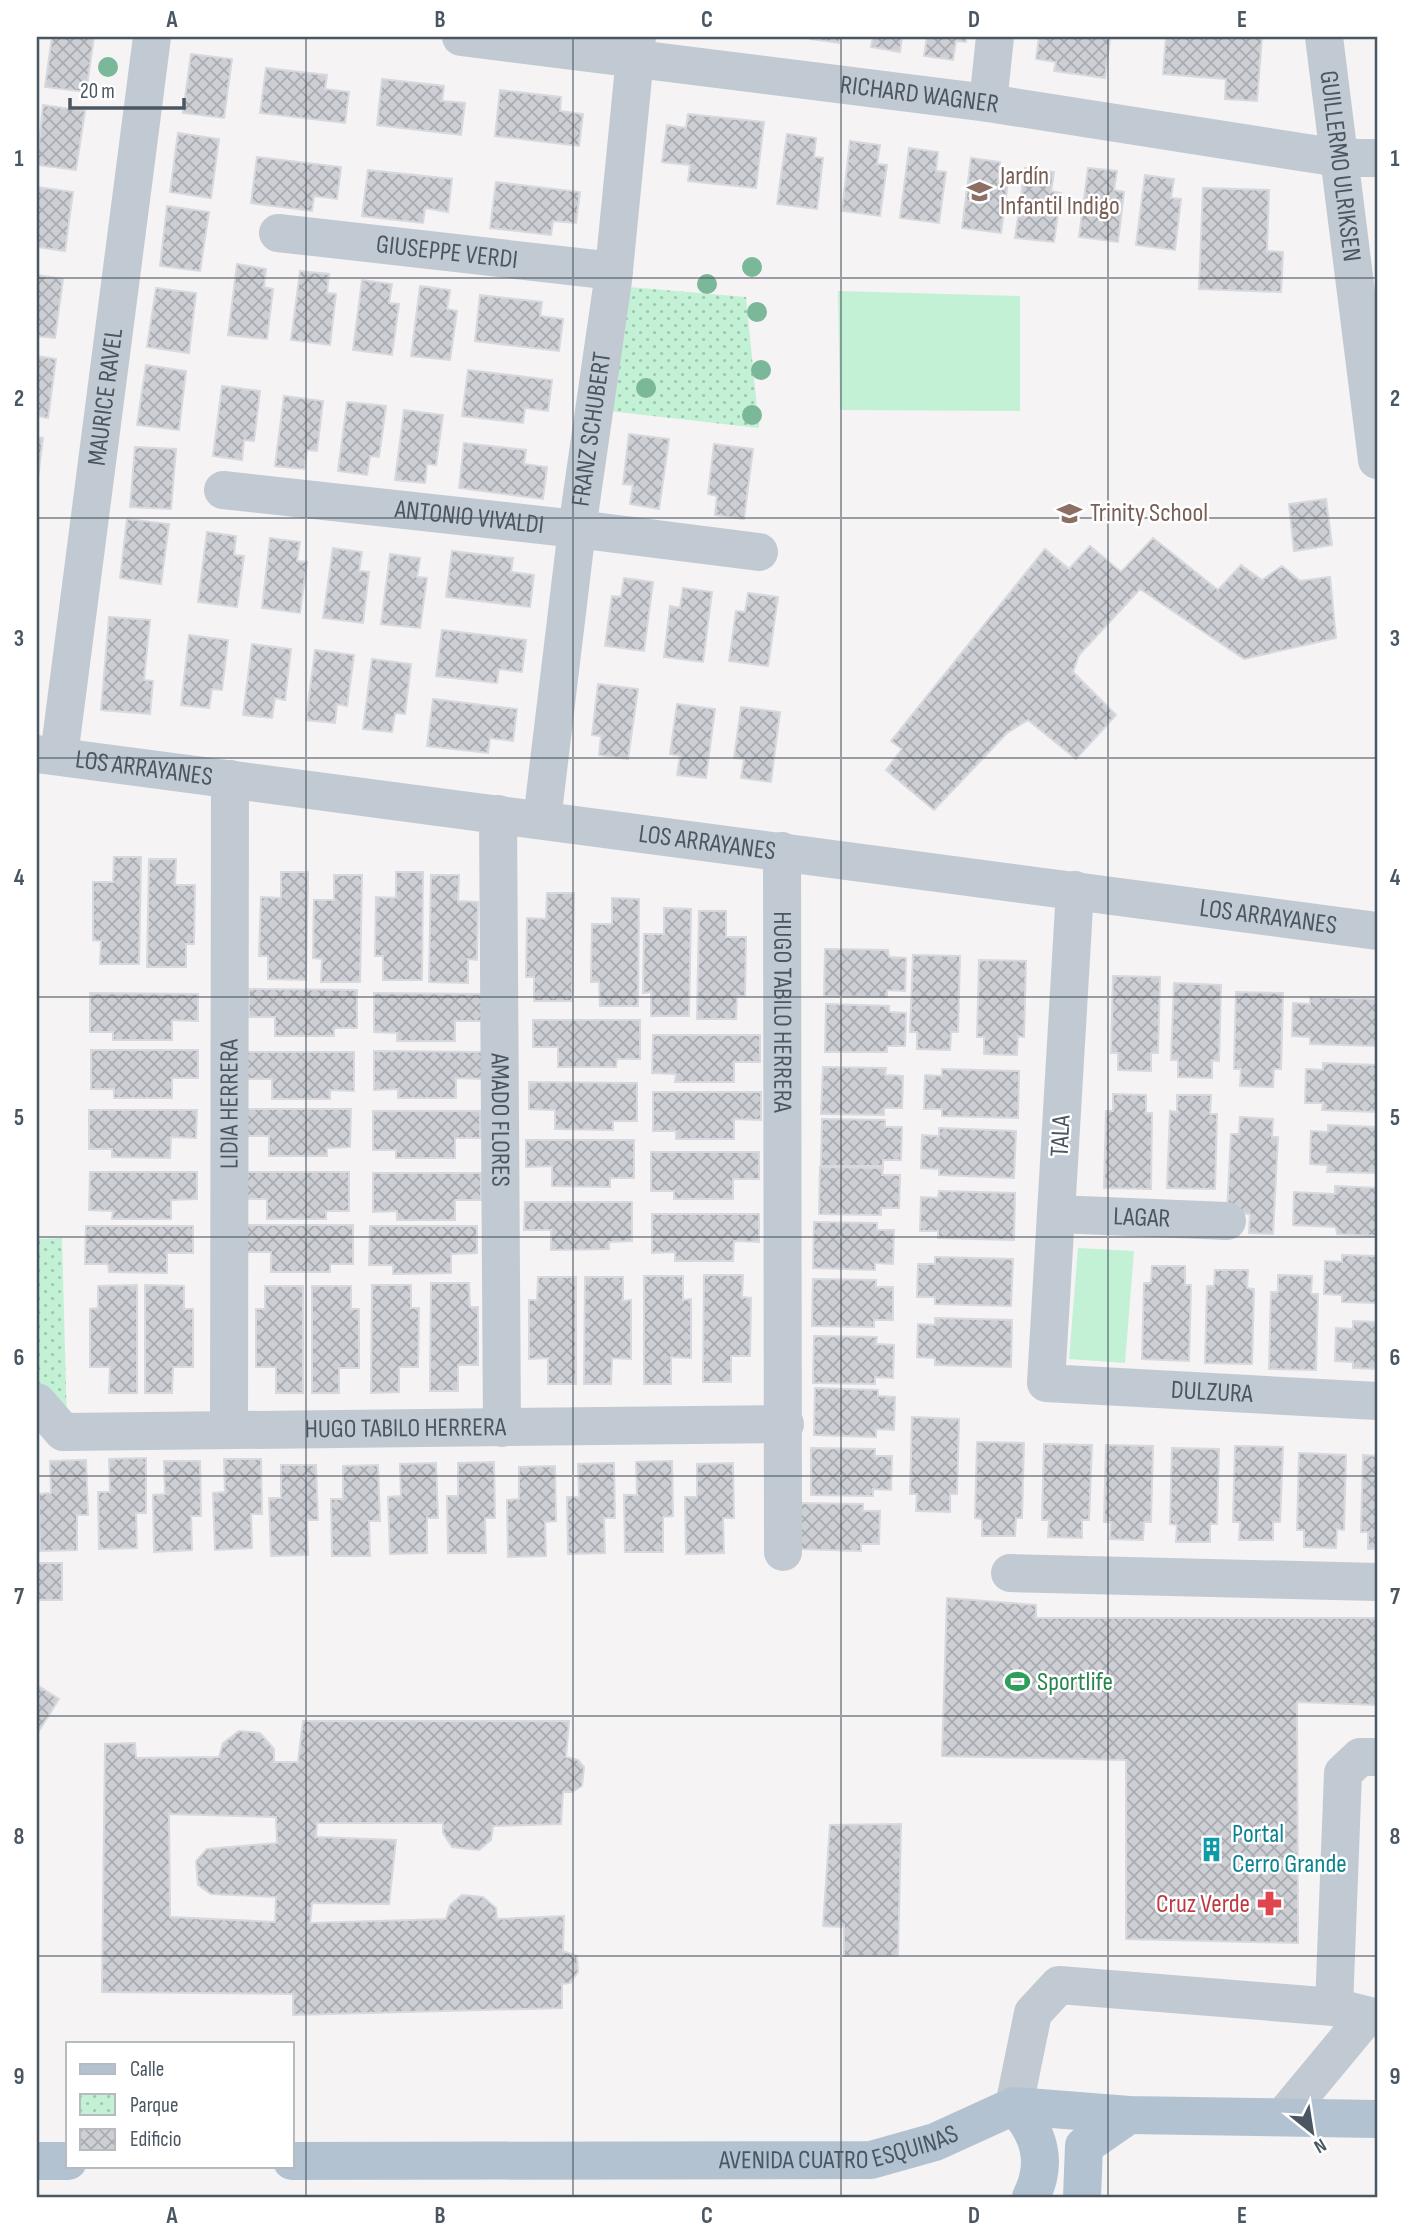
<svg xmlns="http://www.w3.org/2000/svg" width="1414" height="2234" font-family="'Sofia Sans Condensed',sans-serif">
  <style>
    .park { fill: url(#park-dots) }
    .pitch { fill: #c3f1d5 }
    .building { fill: url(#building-cross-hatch); stroke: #d7d9de; stroke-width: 2; fill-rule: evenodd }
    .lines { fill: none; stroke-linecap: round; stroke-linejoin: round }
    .minor { stroke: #c1cad2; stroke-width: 38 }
    .major { stroke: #b3c2d1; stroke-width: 38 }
    .tree { fill: #7bb799 }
    .grid { fill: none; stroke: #4a5661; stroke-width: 2; stroke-opacity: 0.55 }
    .labels { text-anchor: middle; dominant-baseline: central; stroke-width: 5; stroke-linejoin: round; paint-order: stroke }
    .street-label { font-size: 26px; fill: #4a5661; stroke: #fff }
    .education-label { font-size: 26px; fill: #785e54; stroke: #fff; text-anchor: start }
    .leisure-label { font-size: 26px; fill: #27864d; stroke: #fff; text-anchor: start }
    .culture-label { font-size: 26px; fill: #0d838f; stroke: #fff; text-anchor: start }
    .health-label { font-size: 26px; fill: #be3a42; stroke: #fff; text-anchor: end }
    .neatline { fill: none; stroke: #4a5661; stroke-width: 2.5 }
    .grid-label { font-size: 23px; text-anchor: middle; font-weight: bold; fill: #4a5661 }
  </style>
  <defs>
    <pattern id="park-dots" width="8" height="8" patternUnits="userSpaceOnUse" patternTransform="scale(1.75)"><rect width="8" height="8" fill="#c3f1d5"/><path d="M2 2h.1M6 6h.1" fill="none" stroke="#a0c6b0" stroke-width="1.8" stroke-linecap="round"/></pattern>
    <pattern id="building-cross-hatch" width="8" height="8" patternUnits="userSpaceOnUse" patternTransform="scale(1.75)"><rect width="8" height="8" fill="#cdcfd5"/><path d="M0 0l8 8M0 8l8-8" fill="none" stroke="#a8abb0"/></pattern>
  </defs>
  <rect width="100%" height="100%" fill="#f5f3f3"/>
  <path class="park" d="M617,286l129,11 13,131 -159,-18z
    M62,1238l5,187 -30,2v-188z"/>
  <path class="pitch" d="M838,291l182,5v115l-180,-1z
    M1078,1248l56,3 -9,112 -56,-4z"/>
  <path class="building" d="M52,37h42l-8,55 -41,-5z
    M810,37h30l-1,6 -29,-4z
    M873,37h29l-2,15 -29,-5z
    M927,37h39v5l-10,-1 -3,19 -29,-4z
    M1039,37h53l18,2 -5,39 -51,-7 2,-9 -20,-3z
    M1166,37h96l-5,64 -32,-2 1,-20 -63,-5z
    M191,54l41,5 -8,59 -41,-5z
    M266,68l61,7 -2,14 24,3 -4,31 -85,-10z
    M382,79l62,7 -2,15 23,2 -4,32 -84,-10z
    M500,90l61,7 -1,14 23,3 -4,32 -84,-10z
    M43,105l42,6 -9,59 -39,-5z
    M688,114l76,8 -8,66 -68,-7 2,-16 -28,-3 5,-37 19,3z
    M178,133l41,6 -8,59 -41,-6z
    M787,134l29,4 -2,19 9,1 -6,51 -40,-5z
    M850,141l30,4 -3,19 10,1 -7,51 -38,-5z
    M909,148l29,4 -2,19 10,1 -7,51 -39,-5z
    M257,157l84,10 -4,32 -23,-3 -2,15 -61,-8z
    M971,158l29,4 -2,19 10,1 -7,51 -39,-5z
    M1025,168l29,4 -3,19 10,2 -7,49 -39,-4z
    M1088,168l29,3 -3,19 10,2 -6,50 -39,-5z
    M368,170l84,9 -4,33 -23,-4 -2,15 -61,-7z
    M1145,175l29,4 -3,19 10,1 -6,51 -39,-5z
    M496,182l84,10 -4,31 -23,-2 -2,14 -61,-7z
    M37,187l36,5 -8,59 -28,-4z
    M1203,188l66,2 -2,61 16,1 -2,40 -82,-3z
    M167,206l42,6 -9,59 -40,-5z
    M237,264l29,5 -2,18 9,2 -6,50 -39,-4z
    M300,271l29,3 -2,19 9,1 -6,51 -39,-5z
    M37,275l26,4 -8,59 -18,-2z
    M362,280l30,4 -3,19 10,1 -7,51 -39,-5z
    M420,286l30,4 -3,19 10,2 -7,49 -39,-4z
    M156,288l40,5 -7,60 -42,-6z
    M480,295l62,7 -2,14 23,3 -4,32 -84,-10z
    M37,356l19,3 -8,59 -11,-2z
    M146,365l40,6 -7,59 -42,-5z
    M468,370l84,10 -4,31 -23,-3 -2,15 -61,-7z
    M222,386l38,5 -6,50 -10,-1 -2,20 -29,-4z
    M284,396l39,5 -6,50 -10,-1 -3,19 -29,-3z
    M347,402l39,4 -7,51 -9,-1 -3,19 -29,-4z
    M404,410l39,5 -7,50 -9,-1 -2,19 -30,-3z
    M629,434l40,5 -10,70 -29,-5 3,-19 -10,-1z
    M37,437l6,1 -6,47z
    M464,443l62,7 -2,14 23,3 -4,32 -84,-11z
    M714,444l39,5 -9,70 -29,-4 2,-19 -9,-2z
    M135,447l41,2 -5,60 -41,-2z
    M1326,499l6,46 -38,6 -5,-47z
    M127,519l42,5 -8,60 -41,-6z
    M207,532l29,4 -2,19 10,1 -7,51 -39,-5z
    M270,538l30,4 -3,19 10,1 -7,51 -38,-5z
    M1153,538l65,52 23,-25 21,15 20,-14 18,15 30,-4 6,61 -92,21 -104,-70 -61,66 -6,17 43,43 -40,44 -48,-39 -21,13 -73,77 -48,-40 16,-21 -11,-8 154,-192 24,20 21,-23 31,26z
    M333,548l29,4 -3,19 10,1 -6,51 -40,-5z
    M452,551l61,7 -2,14 23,3 -4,32 -84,-10z
    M390,554l30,4 -3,19 10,1 -7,50 -39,-4z
    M624,578l29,4 -9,69 -39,-5 7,-50 9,1z
    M683,588l29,4 -9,70 -39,-5 6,-51 10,2z
    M748,593l30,4 -10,69 -39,-5 7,-50 9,1z
    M109,617l41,3 -6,60 9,1 -3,33 -49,-4z
    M442,630l84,10 -4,32 -23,-3 -2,14 -61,-7z
    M189,635l39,5 -6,50 -10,-1 -3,19 -28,-3z
    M252,644l39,5 -6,51 -10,-2 -3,20 -29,-3z
    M315,650l39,5 -7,51 -10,-2 -2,19 -29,-3z
    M372,659l39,5 -6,50 -10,-1 -3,19 -29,-3z
    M598,684l40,5 -10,70 -29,-4 2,-19 -9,-1z
    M433,699l84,10 -4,32 -23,-3 -2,15 -61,-7z
    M677,704l38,5 -9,69 -29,-3 3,-19 -10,-2z
    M741,707l39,5 -9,70 -30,-4 3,-19 -10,-1z
    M114,857h27l-2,107h-39l1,-23 -8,-1v-58h20z
    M149,859h27l-1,26h20l-1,59h-8v23h-39z
    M281,872h27l-2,108 -38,-1v-23h-9l2,-59 20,1z
    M396,872h27l-1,108h-39v-24h-8l1,-59 20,1z
    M334,875h28l-2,107h-39l1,-23 -9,-1 1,-58h20z
    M431,875h28l-1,26 20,1 -1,58 -9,-1v24l-39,-1z
    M547,893h27l-2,108h-38v-24h-8l1,-59 19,1z
    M612,898l27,1 -1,107h-38l-1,-24h-8l1,-58h20z
    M664,908l27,1 -2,107h-38v-24l-8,1 1,-59h20z
    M699,911h27v26h20l-1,59h-8l-1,23h-39z
    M825,949l63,1 1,7 17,1 -1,33 -18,-1v7l-63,-1z
    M913,955l47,1 -2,76h-7l-1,18 -33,-1v-17h-7z
    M979,960l47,1 -2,76 -6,-1 -1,19 -33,-1v-17h-7z
    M1113,976l47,1 -2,76h-7v18l-33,-1v-17h-7z
    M1174,983l47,2 -2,76 -7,-1v18l-34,-1v-17h-7z
    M249,989l108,1v38h-23v8h-59v-19h-26z
    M1236,992l47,1 -2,76h-7l-1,18 -33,-1 1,-17h-7z
    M90,993l108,1v27l-26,-1v20h-59v-8h-23z
    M374,993l108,1v27h-27v20h-58v-8l-23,-1z
    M1310,997l67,2v47l-67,-2v-7l-18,-1 1,-33 17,1z
    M826,1004l63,2v6l17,1 -1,33h-18v6h-62z
    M533,1020h107v39h-23l-1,8h-58v-20h-25z
    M653,1035h107v27h-26v20h-59l1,-8 -24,-1z
    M91,1050h107v28h-26v20h-58v-9h-23z
    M374,1051l108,1v27l-26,-1v20h-58v-9l-24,1z
    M246,1052h108v39l-24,-1v9h-58v-20h-26z
    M1323,1063l54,2v47l-55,-2 1,-7h-18l1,-34 17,1z
    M823,1067l63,1 -1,7 18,1 -1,32h-18v7l-63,-1z
    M942,1069l77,2 -1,47 -76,-2v-7h-18l1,-34 17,1z
    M529,1082l108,1v38h-24v9l-58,-1v-19l-26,-1z
    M653,1092h108v28l-27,-1v20h-58v-8h-23z
    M1113,1094l33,1v18h6l-1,76 -47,-1 2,-77h7z
    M1177,1095h34l-1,19h7l-2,75 -48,-1 3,-77 7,1z
    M243,1109h108l-1,38 -23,1v8h-58v-20h-27z
    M89,1110h108l-1,28 -25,-1 -1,21 -58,-1v-8h-23z
    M373,1111h107v27h-25v20h-59v-8h-23z
    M1240,1117l33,2 -1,18h6l-5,97 -24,-1 1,-19 -23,-1 4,-79h8z
    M822,1119l63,1v7h17l-1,33h-18v6h-62z
    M1328,1125l49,2v46l-50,-1 1,-7 -18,-1 1,-33 17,1z
    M939,1128l77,3 -2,47 -75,-3v-6l-18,-1 1,-33 17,1z
    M526,1140h108v38h-24v9l-58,-1v-20l-26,1z
    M651,1152h108v27h-26v20h-59v-8h-23z
    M820,1167l63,1 -1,7h18l-1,33h-18v7l-62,-1z
    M90,1172h107v27l-26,1v19h-59l1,-8 -24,-1z
    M242,1172h107v39h-23v8h-59v-20h-25z
    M373,1173h108v27h-26v20h-58v-9l-24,1z
    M1335,1186l42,2v48l-40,-2 -1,-7 -43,-2 1,-33 41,2z
    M939,1191l76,2 -1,47 -76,-2v-7h-18l1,-34 17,1z
    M525,1202h107v39l-23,1v7l-58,1v-20h-27z
    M652,1214h107v28l-25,-1 -1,20h-58v-9l-23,1z
    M814,1222l63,1v7h17l-1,34 -18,-1v7l-62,-2z
    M245,1225h108v39h-23v8h-59v-20h-25z
    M86,1226h107v27h-26v20l-58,-1 -1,-8h-23z
    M370,1226h107v27l-26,1v19l-58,1v-9h-24z
    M1342,1255l35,1v47l-35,-1v-7l-18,-1 1,-33 17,1z
    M935,1257l78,2 -2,47 -76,-2v-7h-18l1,-33h17z
    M1152,1266h33v19h6l-2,76 -47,-2 2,-76h7z
    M1215,1270h33l-1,18 7,1 -2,75 -47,-1 2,-77h7z
    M704,1275h39l-1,22 9,1 -1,58h-19v26h-28z
    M1278,1275l34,1 -1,18h7l-2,76 -47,-1 2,-77h7z
    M644,1276h39v24l8,-1v59l-20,-1v27h-27z
    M538,1277h38v107h-28v-26l-19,1v-59h8z
    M585,1277h38v24l8,-1v59l-19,-1 -1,26h-27z
    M813,1279l63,1v7h17v33h-19v7l-62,-1z
    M431,1283h38l1,24h8v58h-20v26h-28z
    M137,1285v108h-28l1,-26h-20v-58l8,-1v-22z
    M145,1285l39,1v23h9v58h-20l-1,26h-27z
    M372,1285h39v23h8l-1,59h-19v25l-28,1z
    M265,1286h38v107h-27v-26h-20v-58h9z
    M312,1286h39v23h8v59h-20v25h-27z
    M935,1318l77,2 -1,47 -76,-2v-7l-18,-1 1,-33 17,1z
    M1353,1321l24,1v47l-24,-1v-6l-18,-1 1,-33 17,1z
    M814,1336l63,1 -1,7 18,1 -1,33 -18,-1v7l-62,-1z
    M815,1388l63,2v6l17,1 -1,33 -18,-1v8l-62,-2z
    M912,1417l47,2 -2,75h-7v18l-34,-1 1,-17h-7z
    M977,1442l47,1 -2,75h-6l-1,18h-33v-17l-7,-1z
    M1044,1444l48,1 -3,75h-7v18l-34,-1 1,-17h-7z
    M1106,1445l47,1 -2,76h-7l-1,18 -33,-1 1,-17h-7z
    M1235,1446l48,1 -3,75h-7v18h-34l1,-18h-7z
    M811,1448l64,1v7h17l-1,34 -18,-1v7l-62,-1z
    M1172,1448l47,1 -2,75h-7v18h-34l1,-17 -7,-1z
    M1299,1453l47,2 -2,75 -7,-1 -1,19 -32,-1v-17h-7z
    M1363,1455l14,1v93h-9v-17h-7z
    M146,1458v55h-10l1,35 -38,1 -1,-57h12l-1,-33z
    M224,1459h37l1,55h-11l1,34 -37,2 -2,-57 12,-1z
    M86,1460l2,55h-11v35l-37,1 -1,-57 12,-1 -1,-32z
    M164,1461h36l1,55h-10l1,34 -38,2 -1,-57 12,-1z
    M672,1461l1,55 -10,1v35h-38l-1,-57h13l-1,-33z
    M494,1462l1,56h-10l1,35h-38l-1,-57h11v-33z
    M436,1463l2,55h-11v35l-37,1 -2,-57 13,-1 -1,-32z
    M614,1463l1,55h-11l1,35 -37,1 -1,-57h12l-1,-33z
    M733,1463l1,55h-11l1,35 -38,1 -1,-57h12v-33z
    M281,1465h35l2,55h-11l1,35 -37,1 -2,-58h12z
    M378,1465l2,56h-11l1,35h-38l-1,-57h12v-33z
    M555,1466l1,55 -11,1 1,34 -38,1 -1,-57 12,-1v-32z
    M800,1503l63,1v7h17l-1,33h-18v7l-62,-2z
    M37,1563h25v37h-25z
    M947,1598l89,7v13h341v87l-80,-3 1,241 -172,-4v-179l-184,-4z
    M37,1685l22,14 -22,35z
    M303,1721h266l-3,36 12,3 6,7 -2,19 -10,6h-9l-2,32 -68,2 -2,14 -12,10 -27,-3 -9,-14v-10h-126l-1,14 80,3 -7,64 -77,-1 -2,20 136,-4 4,-14 12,-10 21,2 13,11 1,11 67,-3 -1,35 14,5 1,16 -8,11 -8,1v24l-269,7v-21l-191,-2 3,-248 30,-1 1,15 83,-1 4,-14 16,-12 21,2 14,16v13h24zM169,1814l107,3 1,26 -70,6 -11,12 2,24 13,9 65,3 -1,25 -105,-5z
    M901,1824l-3,132h-54v-29l-21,-1 7,-101z"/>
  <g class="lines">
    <g class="minor">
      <path id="s1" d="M461,37l527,66 351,55h38"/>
      <path id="s2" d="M1324,37l53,423"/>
      <path d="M988,103l7,-66"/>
      <path id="s3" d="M278,233l336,38"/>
      <path id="s4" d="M223,490l354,39 182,23"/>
      <path id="s5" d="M37,754l1340,177"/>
      <path id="s6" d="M59,756l93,-719"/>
      <path id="s7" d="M498,814l4,614"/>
      <path id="s8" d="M542,820l35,-291 36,-249 24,-243"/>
      <path id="s9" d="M782,851l1,701"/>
      <path id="s10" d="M1075,890l-29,493 331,18"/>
      <path id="s11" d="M1056,1214l171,7"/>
      <path id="s12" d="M37,1402l26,30 722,-8"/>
      <path id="s13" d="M229,1430l1,-651"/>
      <path d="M1010,1573l367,9"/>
      <path d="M1377,1757h-17l-17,16 -9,234 43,11"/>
      <path d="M1014,2106l19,-93 26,-28 275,22"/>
      <path d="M1283,2117l83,-100"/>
    </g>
    <g class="major">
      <path d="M1014,2106c26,27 34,57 17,91"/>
      <path d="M37,2161h31"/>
      <path id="s14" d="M292,2161l579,-1 64,-18 79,-36 115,9 248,4"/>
      <path d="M1082,2197l2,-51 45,-31"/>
    </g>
  </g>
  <g class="tree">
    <circle cx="108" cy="67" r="10"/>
    <circle cx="752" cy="267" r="10"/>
    <circle cx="707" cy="284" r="10"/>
    <circle cx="757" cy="312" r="10"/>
    <circle cx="761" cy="370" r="10"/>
    <circle cx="646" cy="388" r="10"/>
    <circle cx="752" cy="415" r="10"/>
  </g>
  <path class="grid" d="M306,37v2160M573,37v2160M841,37v2160M1108,37v2160M37,278h1340M37,518h1340M37,758h1340M37,997h1340M37,1237h1340M37,1476h1340M37,1716h1340M37,1956h1340"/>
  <defs>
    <symbol id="school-bare" viewBox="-9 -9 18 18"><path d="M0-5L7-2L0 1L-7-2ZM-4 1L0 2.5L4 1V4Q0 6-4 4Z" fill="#8d6e63" stroke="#fff" stroke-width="2.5" paint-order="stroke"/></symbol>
    <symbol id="stadium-bare" viewBox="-9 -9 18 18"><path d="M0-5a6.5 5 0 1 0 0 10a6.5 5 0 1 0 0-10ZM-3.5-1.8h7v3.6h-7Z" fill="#2e9e5b" stroke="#fff" stroke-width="2.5" paint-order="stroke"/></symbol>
    <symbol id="building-bare" viewBox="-9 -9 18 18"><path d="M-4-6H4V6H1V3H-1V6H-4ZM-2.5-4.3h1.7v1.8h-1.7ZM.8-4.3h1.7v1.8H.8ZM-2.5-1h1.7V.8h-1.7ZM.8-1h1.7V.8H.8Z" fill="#0f9aa8" stroke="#fff" stroke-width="2.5" paint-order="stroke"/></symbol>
    <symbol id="pharmacy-bare" viewBox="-9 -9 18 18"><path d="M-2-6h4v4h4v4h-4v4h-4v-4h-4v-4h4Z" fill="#e0444e" stroke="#fff" stroke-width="2.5" paint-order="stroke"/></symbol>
  </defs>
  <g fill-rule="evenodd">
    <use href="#school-bare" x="962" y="174" width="35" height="35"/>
    <use href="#school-bare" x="1052" y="496" width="35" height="35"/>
    <use href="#stadium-bare" x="1000" y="1664" width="35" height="35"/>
    <use href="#building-bare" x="1194" y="1832" width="35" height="35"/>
    <use href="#pharmacy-bare" x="1252" y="1886" width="35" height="35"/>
  </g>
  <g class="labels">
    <g class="street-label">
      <text stroke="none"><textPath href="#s1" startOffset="462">RICHARD WAGNER</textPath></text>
      <text stroke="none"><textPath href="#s2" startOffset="130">GUILLERMO ULRIKSEN</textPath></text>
      <text stroke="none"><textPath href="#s3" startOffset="170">GIUSEPPE VERDI</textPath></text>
      <text stroke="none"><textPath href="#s6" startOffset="362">MAURICE RAVEL</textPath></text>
      <text stroke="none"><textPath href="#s8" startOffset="394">FRANZ SCHUBERT</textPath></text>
      <text stroke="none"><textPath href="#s4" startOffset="248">ANTONIO VIVALDI</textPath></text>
      <text stroke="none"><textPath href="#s5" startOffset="108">LOS ARRAYANES</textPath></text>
      <text stroke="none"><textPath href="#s5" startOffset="676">LOS ARRAYANES</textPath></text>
      <text stroke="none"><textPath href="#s5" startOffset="1242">LOS ARRAYANES</textPath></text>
      <text stroke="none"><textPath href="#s9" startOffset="161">HUGO TABILO HERRERA</textPath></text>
      <text stroke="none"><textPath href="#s13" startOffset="326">LIDIA HERRERA</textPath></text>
      <text stroke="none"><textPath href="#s7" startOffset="306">AMADO FLORES</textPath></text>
      <text transform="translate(1061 1136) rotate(-87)">TALA</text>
      <text stroke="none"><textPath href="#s11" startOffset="86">LAGAR</textPath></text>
      <text stroke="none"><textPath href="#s10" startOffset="660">DULZURA</textPath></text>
      <text stroke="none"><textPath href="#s12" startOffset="382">HUGO TABILO HERRERA</textPath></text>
      <text stroke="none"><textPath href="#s14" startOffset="548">AVENIDA CUATRO ESQUINAS</textPath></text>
    </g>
    <g class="education-label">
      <text x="1000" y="176">Jardín<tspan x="1000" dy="30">Infantil Indigo</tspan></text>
      <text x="1090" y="513">Trinity School</text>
    </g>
    <g class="leisure-label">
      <text x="1037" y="1682">Sportlife</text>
    </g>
    <g class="culture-label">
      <text x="1232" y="1834">Portal<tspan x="1232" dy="30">Cerro Grande</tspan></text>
    </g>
    <g class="health-label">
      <text x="1250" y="1904">Cruz Verde</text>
    </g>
  </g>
  <rect width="1414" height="2234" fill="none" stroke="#ffffff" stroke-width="77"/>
  <rect x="66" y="2042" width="228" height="126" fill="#ffffff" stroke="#b7bbc0" stroke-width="2"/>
  <rect x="80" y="2064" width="35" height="10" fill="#b3c2d1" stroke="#b7bbc0" stroke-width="2"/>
  <text x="130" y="2076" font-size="21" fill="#4a5661">Calle</text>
  <rect x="80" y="2094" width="35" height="21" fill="url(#park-dots)" stroke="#b7bbc0" stroke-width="2"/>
  <text x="130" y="2112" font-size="21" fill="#4a5661">Parque</text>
  <rect x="80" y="2129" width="35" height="21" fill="url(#building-cross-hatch)" stroke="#b7bbc0" stroke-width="2"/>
  <text x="130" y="2146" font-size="21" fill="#4a5661">Edificio</text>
  <g transform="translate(1312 2132) rotate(150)" stroke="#ffffff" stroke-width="5" paint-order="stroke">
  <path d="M0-5L12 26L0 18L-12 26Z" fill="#4a5661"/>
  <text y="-10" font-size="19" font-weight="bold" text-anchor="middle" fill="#4a5661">N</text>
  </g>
  <path d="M70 98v10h114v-10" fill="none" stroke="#4a5661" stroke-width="3.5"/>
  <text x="80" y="98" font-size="21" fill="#4a5661" stroke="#ffffff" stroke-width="5" paint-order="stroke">20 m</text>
  <rect x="38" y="38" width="1338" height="2158" class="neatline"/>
  <g class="grid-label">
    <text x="172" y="27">A</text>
    <text x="440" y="27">B</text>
    <text x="707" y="27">C</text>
    <text x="974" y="27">D</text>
    <text x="1242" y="27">E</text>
    <text x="19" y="166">1</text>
    <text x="1395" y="166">1</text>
    <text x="19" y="406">2</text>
    <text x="1395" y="406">2</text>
    <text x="19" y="646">3</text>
    <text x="1395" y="646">3</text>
    <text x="19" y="885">4</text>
    <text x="1395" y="885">4</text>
    <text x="19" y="1125">5</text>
    <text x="1395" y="1125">5</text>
    <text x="19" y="1365">6</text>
    <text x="1395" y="1365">6</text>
    <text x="19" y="1604">7</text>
    <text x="1395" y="1604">7</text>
    <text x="19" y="1844">8</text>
    <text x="1395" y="1844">8</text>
    <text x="19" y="2084">9</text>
    <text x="1395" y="2084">9</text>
    <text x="172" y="2223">A</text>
    <text x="440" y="2223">B</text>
    <text x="707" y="2223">C</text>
    <text x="974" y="2223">D</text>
    <text x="1242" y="2223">E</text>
  </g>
</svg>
